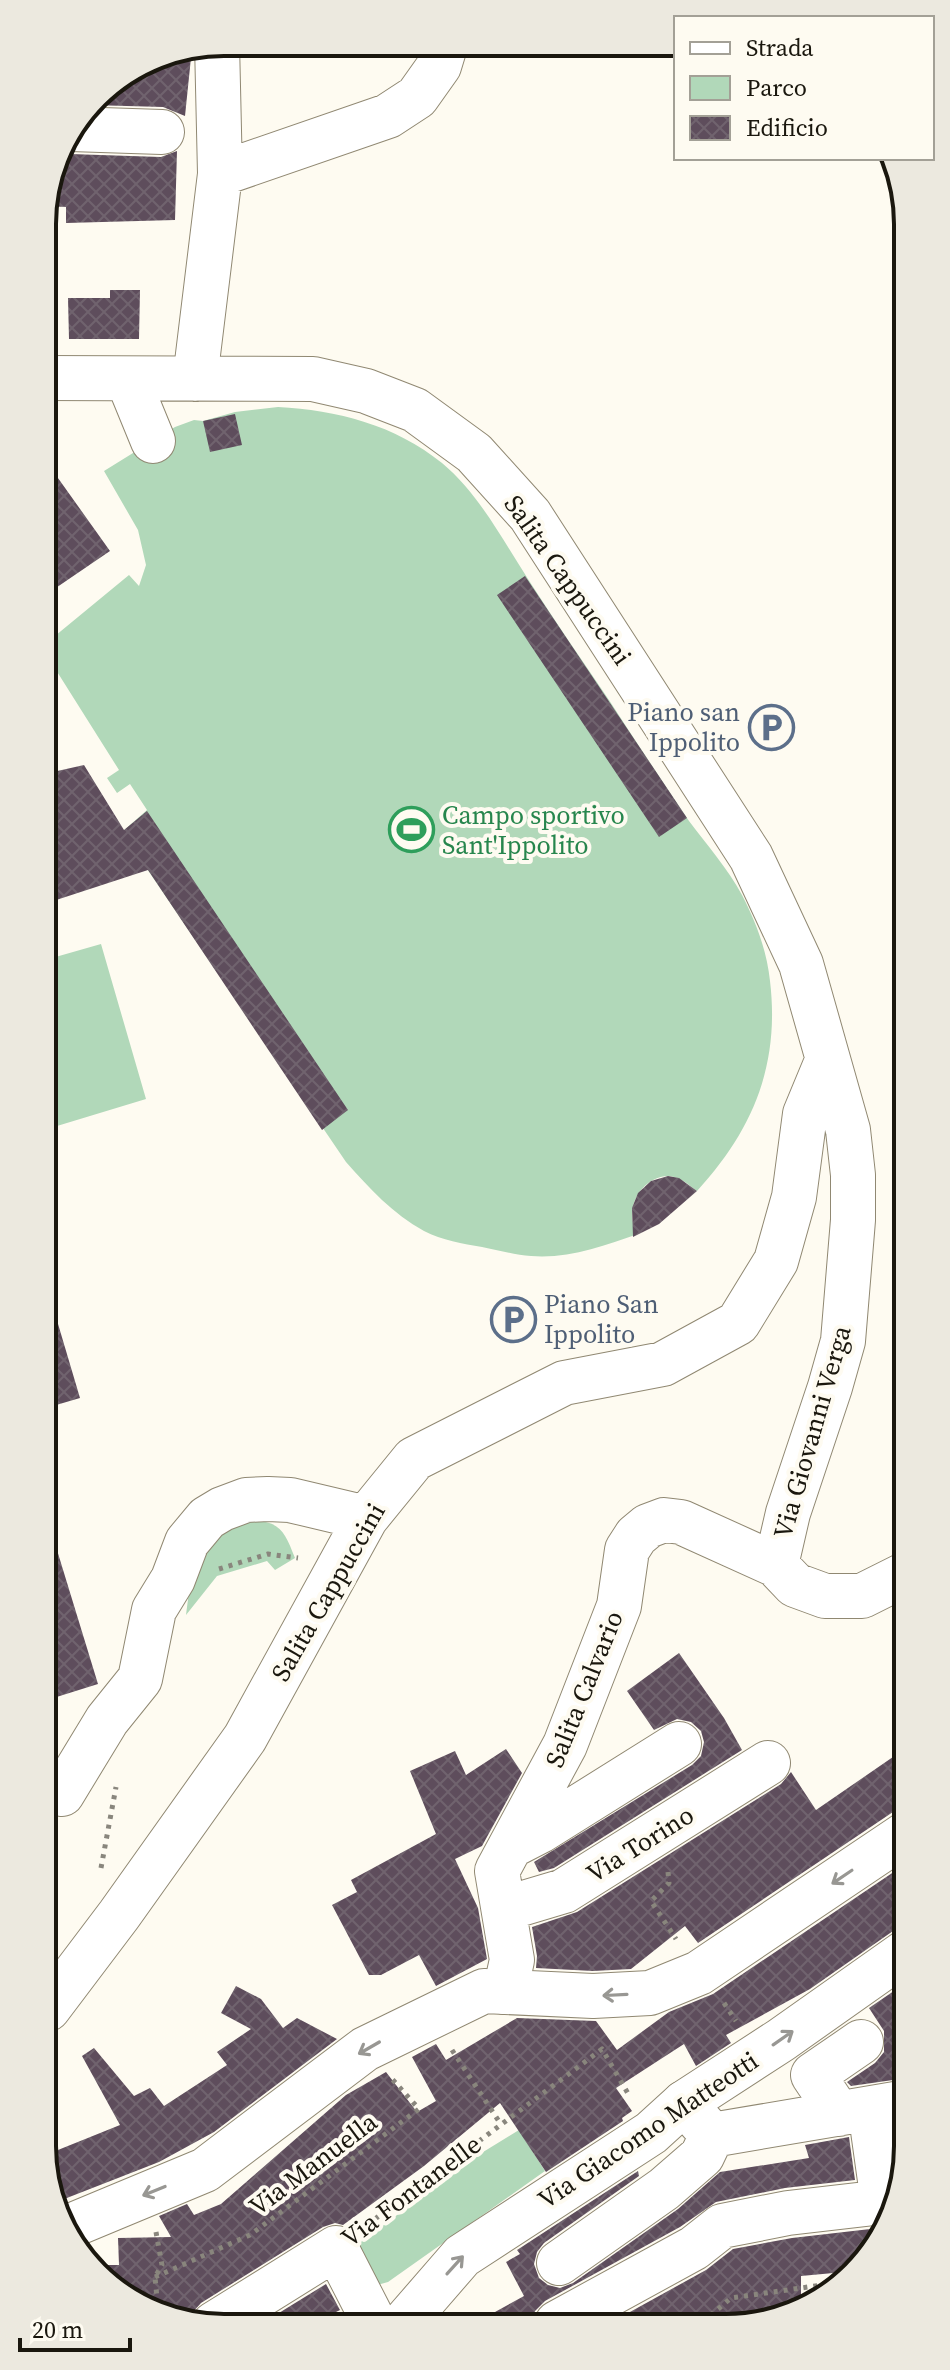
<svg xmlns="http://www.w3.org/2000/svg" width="950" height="2370" font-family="'Source Serif 4',serif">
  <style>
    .green { fill: #b1d8b9 }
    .building { fill: url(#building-cross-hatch) }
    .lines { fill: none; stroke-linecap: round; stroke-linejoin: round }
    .minor-casing { stroke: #908872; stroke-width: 46 }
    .major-casing { stroke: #908872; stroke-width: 46 }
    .path { stroke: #89867d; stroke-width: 5; stroke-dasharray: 4 6; stroke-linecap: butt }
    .minor { stroke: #fff; stroke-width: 44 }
    .major { stroke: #fff; stroke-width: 44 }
    .oneway { stroke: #989793 }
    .labels { text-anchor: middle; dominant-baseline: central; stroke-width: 8; stroke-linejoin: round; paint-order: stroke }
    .street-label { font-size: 26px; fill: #1a170e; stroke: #fefbf1 }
    .service-label { font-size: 26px; fill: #4e5e75; stroke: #fefbf1; text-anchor: end }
    .leisure-label { font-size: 26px; fill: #27864d; stroke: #fefbf1; text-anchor: start }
    .rim { fill: none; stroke: #1a170e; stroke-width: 4 }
  </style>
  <defs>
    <pattern id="building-cross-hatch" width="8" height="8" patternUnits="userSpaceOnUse" patternTransform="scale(2)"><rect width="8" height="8" fill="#5e4d5c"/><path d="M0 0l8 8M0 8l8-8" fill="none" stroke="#70636e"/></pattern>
  </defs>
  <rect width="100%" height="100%" fill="#fefbf1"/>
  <path class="green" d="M278,407c59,3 117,18 164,56 37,31 60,76 86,116 26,41 54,81 81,121 26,40 53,81 80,121 18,24 39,48 53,74 14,27 25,56 28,86 10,84 -17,149 -73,210 -8,-6 -18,-15 -29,-15 -28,1 -46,36 -30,58 -34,12 -70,25 -107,22 -16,-1 -33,-6 -49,-9 -19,-3 -40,-7 -58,-16 -31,-17 -55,-43 -78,-69l-224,-330 25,-22 -17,-26 -13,9 -10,-15 12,-8 -75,-119v-6l85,-70 10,11 7,-21 -8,-35 -34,-59 71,-44 19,-7 9,1 32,-9z
    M101,944l45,155 -89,27 -12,-42v-124z
    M253,1521c28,0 32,12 42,37l-20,12 -8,-9 -50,15 -31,39 6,-47 24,-40z
    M519,2130l26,41 -157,111 -18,5 -24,-34 129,-96z"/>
  <path class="building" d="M192,48l-7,68 -22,-9 -73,-2 14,-18 51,-31z
    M59,151l11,3 91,3 16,-6 -2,69 -109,3v-16l-22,-1z
    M110,290h30l-1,49h-70l-1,-41h42z
    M235,414l7,31 -32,7 -7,-31z
    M43,457l67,94 -66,45 -1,-57z
    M525,576l162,242 -28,19 -162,-242z
    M84,765l40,65 23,-19 201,299 -26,20 -174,-260 -104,34v-130z
    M668,1176l11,2 18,13 -38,33 -26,13 -1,-29 6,-15 13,-12z
    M53,1307l27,91 -34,10v-100z
    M53,1537l45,147 -51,16 -1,-161z
    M679,1653l45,65 18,32 -188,118 -15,4 -5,-10 158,-97 9,-9 3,-14 -3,-11 -10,-9 -14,-3 -23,11 -27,-39z
    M906,1748l1,60 -14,4 -195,131 -13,-17 -54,43 -38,2 -57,-3 1,-12 -5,-29 45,-15 204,-128 10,-12 25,38z
    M506,1749l16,24 -40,73 -27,13 23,49 9,51 -51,27 -17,-31 -38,20h-12l-37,-70 25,-13 -6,-12 85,-46 -26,-63 45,-20 11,24z
    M907,1863v63l-14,5 -83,58 -84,46 5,8 -35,23 -12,-22 -68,44 16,23 -10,7 1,3 -77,51 -46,-69 -76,63 -81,59 -8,-2 -12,4 -122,76 -9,10 -3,12 -93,-50 -6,-10h29l-1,-27 53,-1 -12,-21 28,-12 7,11 27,-11 125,-109 40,-23 31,40 19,-11 -24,-44 24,-13 10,16 71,-42 79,3 21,29 52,-38 44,-18z
    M907,1982v96l-56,8 -4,-4 28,-19 9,-11v-21l-15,-23z
    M236,1986l25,13 22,29 14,-10 40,21 -123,93 -55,30 -105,41 -6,-10v-39l72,-29 -38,-69 12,-8 40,48 16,-8 14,18 63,-41 -10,-13 34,-23 -30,-16z
    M908,2127v31l-5,10 -5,-39z
    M849,2137l6,43 -70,8 -69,14 -36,25 -135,74 -10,10 -3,12h-57l49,-27 -18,-34 14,-8 -3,-4 121,-79 1,5 -95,67 -7,9 -3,12 5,14 9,7 12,3 13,-5 105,-74 42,-37 89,-14 -4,-13z
    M879,2228l-16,38 -8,5 -54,5v29l-28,17 -163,1 96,-53 27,-21 59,-11z
    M326,2284l14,26 -28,14h-51z"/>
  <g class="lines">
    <defs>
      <path id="minor" d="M71,129l91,3
        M220,174l168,-58 29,-19 22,-31 7,-23
        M43,378l270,1 53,12 49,19 59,43 56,62 221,342 50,107 47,166 5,45v45l-10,121 -13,46 -42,126 -12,52 19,20 30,11h37l44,-22
        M195,379l25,-205 -3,-131
        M128,380l25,61
        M62,1794l45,-74 33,-41 14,-69 19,-31 14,-37 20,-24 15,-9 24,-9 22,-1 22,1 76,18
        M511,1846l29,-15 139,-87
        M504,1909l60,-18 204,-128
        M505,1992l7,-32 -15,-89 68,-126 54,-139 8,-56 9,-14 12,-10 16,-6 17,2 95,43
        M48,2009l71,-94 126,-177 121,-220 48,-59 150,-76 99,-19 75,-41 38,-62 18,-64 11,-83 22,-53
        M684,2103l28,32 195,-33
        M839,2114l-26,-39 48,-33
        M559,2263l105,-74 38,-33 10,-21
        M557,2323l137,-75 28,-22 66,-13 95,-11 -13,-93
        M214,2324l122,-76 39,76"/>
      <path id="major" d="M68,2227l137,-57 160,-121 119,-58 109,5 57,-3 49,-20 208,-140
        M403,2324l59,-68 189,-123 33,-30 97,-63 126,-89"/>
    </defs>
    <use href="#minor" class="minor-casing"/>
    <use href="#major" class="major-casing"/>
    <path class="path" d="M219,1569l49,-15 30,4
      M101,1868l15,-81
      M668,1872l1,11 -18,18 25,38
      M724,2003l12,18
      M452,2050l48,73
      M367,2225l235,-176 28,48
      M156,2232l6,33 -7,12 3,32
      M155,2277l95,-42 169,-126 -27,-30
      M703,2322l28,-24 105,-15"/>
    <use href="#minor" class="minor"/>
    <use href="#major" class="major"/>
  </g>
  <defs><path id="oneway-shaft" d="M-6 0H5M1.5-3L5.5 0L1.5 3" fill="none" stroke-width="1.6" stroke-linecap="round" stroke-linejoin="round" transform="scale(2)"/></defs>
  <g class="oneway">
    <use href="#oneway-shaft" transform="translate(842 1877) rotate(146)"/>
    <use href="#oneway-shaft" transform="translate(615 1995) rotate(177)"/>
    <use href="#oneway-shaft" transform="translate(783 2038) rotate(-35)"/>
    <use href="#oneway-shaft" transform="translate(369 2048) rotate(150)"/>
    <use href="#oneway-shaft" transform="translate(154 2191) rotate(158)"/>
    <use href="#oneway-shaft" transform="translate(455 2265) rotate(-48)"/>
  </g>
  <defs>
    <symbol id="parking-ring" viewBox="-11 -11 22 22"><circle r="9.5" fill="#fefbf1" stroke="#5c6f8a" stroke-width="1.5"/><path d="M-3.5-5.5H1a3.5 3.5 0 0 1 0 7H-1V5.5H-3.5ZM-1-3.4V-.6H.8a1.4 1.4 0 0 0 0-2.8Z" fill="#5c6f8a"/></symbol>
    <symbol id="stadium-ring" viewBox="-11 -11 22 22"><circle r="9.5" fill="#fefbf1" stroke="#2e9e5b" stroke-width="1.5"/><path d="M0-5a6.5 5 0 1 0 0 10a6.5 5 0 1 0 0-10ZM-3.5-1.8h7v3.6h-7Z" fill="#2e9e5b"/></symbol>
  </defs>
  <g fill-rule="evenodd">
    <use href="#parking-ring" x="746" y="702" width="51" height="51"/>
    <use href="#stadium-ring" x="386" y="804" width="51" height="51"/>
    <use href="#parking-ring" x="488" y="1294" width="51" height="51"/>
  </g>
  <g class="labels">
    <g class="street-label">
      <text transform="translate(568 580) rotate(55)">Salita Cappuccini</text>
      <text transform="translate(812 1432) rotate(-74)">Via Giovanni Verga</text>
      <text transform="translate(328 1592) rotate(-60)">Salita Cappuccini</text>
      <text transform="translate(584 1689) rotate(-68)">Salita Calvario</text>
      <text transform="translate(640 1844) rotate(-32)">Via Torino</text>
      <text transform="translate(648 2130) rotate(-34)">Via Giacomo Matteotti</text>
      <text transform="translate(313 2164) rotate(-37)">Via Manuella</text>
      <text transform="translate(411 2191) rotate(-37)">Via Fontanelle</text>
    </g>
    <g class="service-label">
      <text x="740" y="712">Piano san<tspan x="740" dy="30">Ippolito</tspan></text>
      <text x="544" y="1304" text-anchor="start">Piano San<tspan x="544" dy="30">Ippolito</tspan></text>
    </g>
    <g class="leisure-label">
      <text x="442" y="815">Campo sportivo<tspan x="442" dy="30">Sant'Ippolito</tspan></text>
    </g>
  </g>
  <path d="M0 0H950V2370H0ZM224 56H726A168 168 0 0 1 894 224V2146A168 168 0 0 1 726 2314H224A168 168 0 0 1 56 2146V224A168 168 0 0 1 224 56Z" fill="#ece9df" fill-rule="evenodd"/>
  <path class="rim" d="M224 56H726A168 168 0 0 1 894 224V2146A168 168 0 0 1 726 2314H224A168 168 0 0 1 56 2146V224A168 168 0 0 1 224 56Z"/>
  <rect x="674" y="16" width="260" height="144" fill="#fefbf1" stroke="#a3a096" stroke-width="2"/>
  <rect x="690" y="42" width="40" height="12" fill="#ffffff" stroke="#a3a096" stroke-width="2"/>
  <text x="746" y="56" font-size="24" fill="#1a170e">Strada</text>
  <rect x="690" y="76" width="40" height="24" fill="#b1d8b9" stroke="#a3a096" stroke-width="2"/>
  <text x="746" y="96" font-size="24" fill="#1a170e">Parco</text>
  <rect x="690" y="116" width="40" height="24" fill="url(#building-cross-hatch)" stroke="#a3a096" stroke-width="2"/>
  <text x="746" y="136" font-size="24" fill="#1a170e">Edificio</text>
  <path d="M20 2338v12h110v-12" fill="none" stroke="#1a170e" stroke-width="4"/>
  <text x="32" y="2338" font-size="24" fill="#1a170e" stroke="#fefbf1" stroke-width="6" paint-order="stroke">20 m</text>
</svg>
